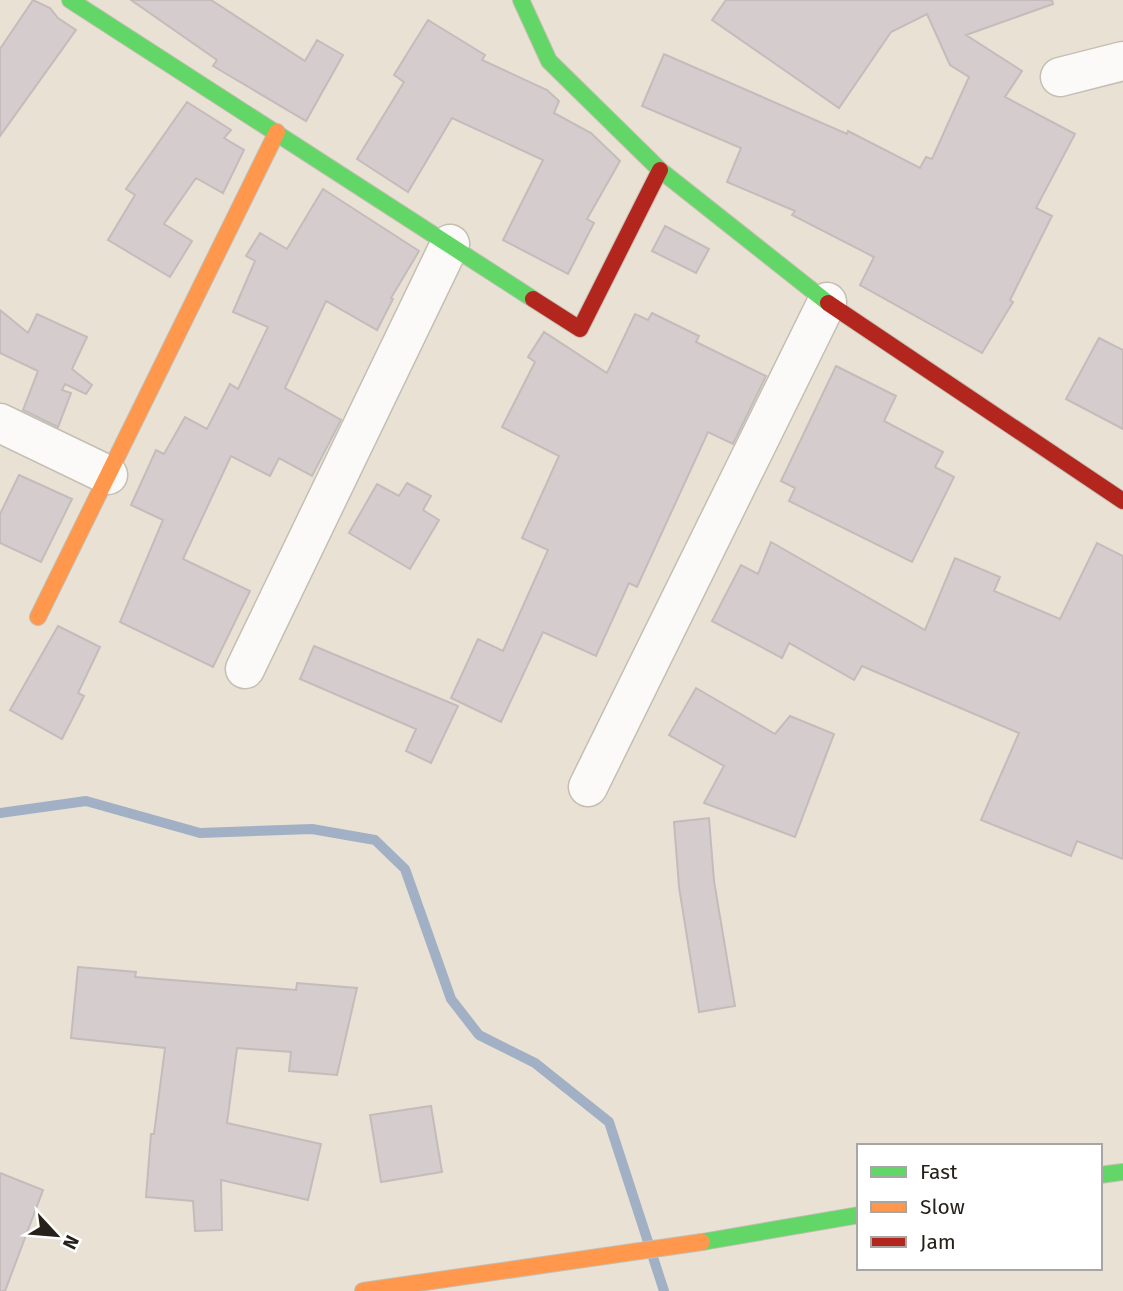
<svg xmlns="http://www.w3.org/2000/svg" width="1123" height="1291" font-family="'Fira Sans',sans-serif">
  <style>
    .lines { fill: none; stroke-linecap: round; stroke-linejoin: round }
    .stream { stroke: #a2b0c6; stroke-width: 10 }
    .building { fill: #d5ccce; stroke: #c3bcbb; stroke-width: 2 }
    .street-casing { stroke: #c4beb3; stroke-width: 41 }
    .fast-casing { stroke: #c4beb3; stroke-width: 18 }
    .slow-casing { stroke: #c4beb3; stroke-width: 18 }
    .jam-casing { stroke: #c4beb3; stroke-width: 18 }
    .street { stroke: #fcfaf9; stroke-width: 38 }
    .fast { stroke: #63d668; stroke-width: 16 }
    .slow { stroke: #ff974d; stroke-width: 16 }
    .jam { stroke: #b3261e; stroke-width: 16 }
  </style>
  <rect width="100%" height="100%" fill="#e9e1d4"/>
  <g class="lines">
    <path class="stream" d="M0,813l86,-12 114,32 112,-4 63,11 30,29 46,130 28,36 56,28 74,59 55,169"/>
  </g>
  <path class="building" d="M33,0l17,8 8,10 18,12 -76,106v-87z
    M131,0h80l94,61 12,-21 26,15 -37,66 -93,-55 4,-6z
    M726,0h326l1,4 -87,31 56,36 -17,26 70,37 -39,74 16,8 -42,84 3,2 -31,51 -122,-68 14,-28 -82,-42 3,-4 -68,-29 14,-34 -99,-42 22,-52 183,80 1,-3 72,37 6,-11 6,2 37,-82 -19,-12 -23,-51 -36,18 -52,76 -127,-88z
    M428,20l57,35 -3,5 65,30 12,11 -5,12 37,20 29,28 -33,58 7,4 -26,51 -65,-34 40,-80 -91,-42 -44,74 -51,-33 47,-77 -10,-7z
    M187,102l44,28 -7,8 20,12 -21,43 -27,-15 -32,46 28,17 -22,36 -62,-37 27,-45 -9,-6z
    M323,189l96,62 -28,47 2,1 -16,31 -51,-29 -41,87 56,32 -29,56 -33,-18 -9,18 -39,-20 -48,103 67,32 -37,76 -93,-45 43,-102 -32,-15 25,-55 8,4 21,-37 22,12 23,-45 8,5 30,-62 -35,-15 22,-51 -9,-5 14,-23 27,16z
    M665,226l44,23 -13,24 -44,-22z
    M0,310l28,23 9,-19 50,23 -15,32 20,16 -6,9 -21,-10 -3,6 9,3 -13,34 -35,-17 15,-39 -38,-18z
    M652,313l47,23 -3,6 70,34 -33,68 -25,-12 -71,155 -8,-4 -33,73 -53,-24 -42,90 -50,-24 27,-59 25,12 45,-101 -26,-12 37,-82 -57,-29 33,-65 -7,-5 16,-25 63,41 28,-59 13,6z
    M1099,338l24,12v79l-57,-30z
    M836,366l60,30 -12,25 59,31 -8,15 19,10 -42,85 -123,-61 6,-13 -14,-7z
    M19,475l53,24 -31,63 -41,-19v-29z
    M407,483l24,13 -8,14 16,10 -29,49 -61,-36 28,-49 22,12z
    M771,542l154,88 30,-72 45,19 -6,14 66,28 37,-76 26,13v303l-46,-18 -6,15 -90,-36 38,-87 -157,-67 -8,14 -65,-37 -7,15 -70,-37 29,-56 17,9z
    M58,626l42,21 -22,46 6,3 -22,43 -52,-29z
    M314,646l144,60 -27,57 -25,-12 10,-22 -116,-50z
    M696,688l79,46 15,-18 44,18 -39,103 -91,-34 20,-37 -55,-31z
    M709,818l5,63 21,125 -36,6 -20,-125 -5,-65z
    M78,967l58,5 -1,5 161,13 1,-7 60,5 -20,87 -48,-4 2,-19 -54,-4 -10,75 94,21 -13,56 -87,-20 1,50 -27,1 -2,-30 -47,-4 5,-63h3l11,-86 -94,-10z
    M431,1106l11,66 -61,10 -11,-67z
    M0,1173l43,17 -38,101h-5z"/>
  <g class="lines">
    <defs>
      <path id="street" d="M1060,77l63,-16
        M0,423l108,52
        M245,669l205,-425
        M588,787l239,-485"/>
      <path id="fast" d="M70,0l463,299
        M521,0l28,61 111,109 168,133
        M1100,1175l23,-3
        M702,1242l157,-27"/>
      <path id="slow" d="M38,617l239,-485
        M363,1291l339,-49"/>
      <path id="jam" d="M533,299l47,30 80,-159
        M828,303l295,198"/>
    </defs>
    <use href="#street" class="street-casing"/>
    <use href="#fast" class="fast-casing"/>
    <use href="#slow" class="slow-casing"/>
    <use href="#jam" class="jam-casing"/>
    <use href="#street" class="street"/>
    <use href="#fast" class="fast"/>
    <use href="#slow" class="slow"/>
    <use href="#jam" class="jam"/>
  </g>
  <rect x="857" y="1144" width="245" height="126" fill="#ffffff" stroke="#a8a6a3" stroke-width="2"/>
  <rect x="871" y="1167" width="35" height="10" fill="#63d668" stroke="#a8a6a3" stroke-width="2"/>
  <text x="920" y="1179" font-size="21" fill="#262119">Fast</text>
  <rect x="871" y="1202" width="35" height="10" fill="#ff974d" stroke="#a8a6a3" stroke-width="2"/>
  <text x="920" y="1214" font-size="21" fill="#262119">Slow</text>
  <rect x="871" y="1237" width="35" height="10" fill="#b3261e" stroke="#a8a6a3" stroke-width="2"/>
  <text x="920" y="1249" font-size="21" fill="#262119">Jam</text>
  <g transform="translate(56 1235) rotate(116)" stroke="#ffffff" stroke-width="5" paint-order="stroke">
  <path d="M0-5L12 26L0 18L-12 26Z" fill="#262119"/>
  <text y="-10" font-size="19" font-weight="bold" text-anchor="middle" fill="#262119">N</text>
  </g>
</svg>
